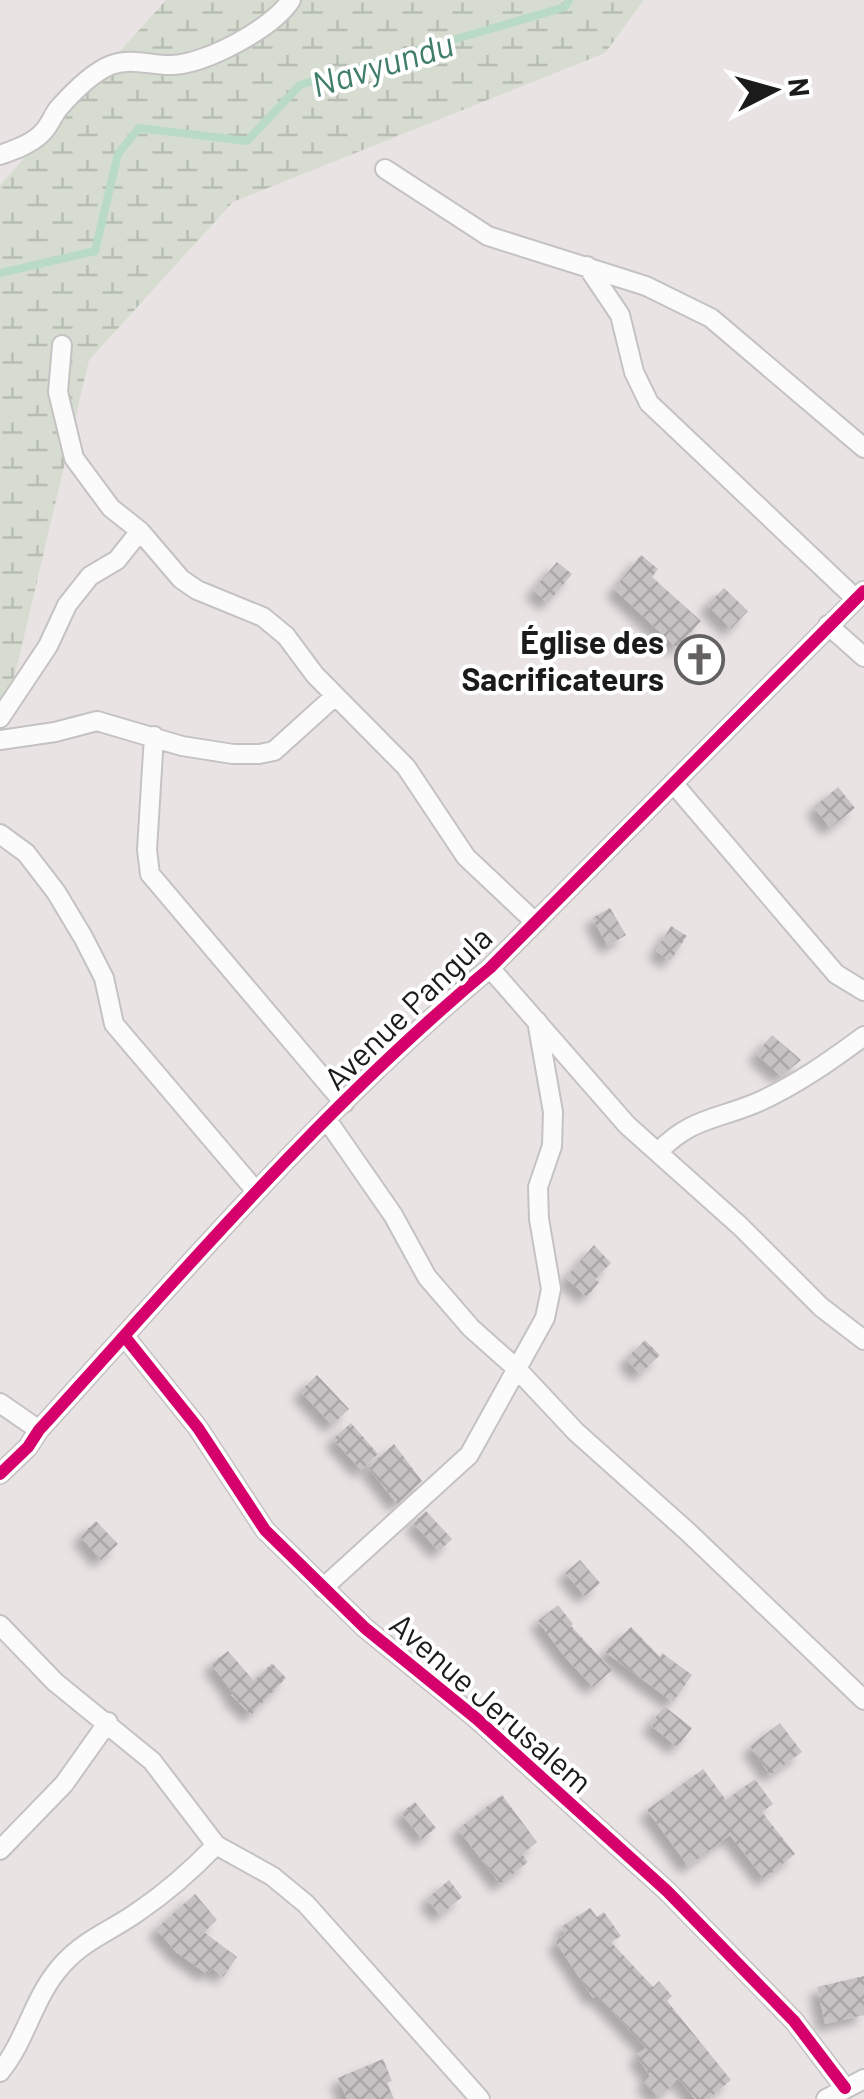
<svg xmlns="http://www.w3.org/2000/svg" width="864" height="2099" font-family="Barlow,sans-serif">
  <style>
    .wetland { fill: url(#wetland-marsh) }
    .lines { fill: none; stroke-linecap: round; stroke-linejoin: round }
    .stream { stroke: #b9dac6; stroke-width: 8 }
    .building { fill: url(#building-cross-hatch); filter: url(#shadow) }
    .street-casing { stroke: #c5c2c3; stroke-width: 22 }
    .street { stroke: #fcfbfb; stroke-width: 18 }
    .cycleway-casing { stroke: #fff; stroke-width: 19 }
    .cycleway { stroke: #d6006c; stroke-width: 12 }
    .labels { text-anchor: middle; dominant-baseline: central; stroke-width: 8; stroke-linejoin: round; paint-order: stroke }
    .poi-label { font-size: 32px; font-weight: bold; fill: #1b1b1b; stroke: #fff; text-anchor: end }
    .street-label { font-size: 32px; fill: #1b1b1b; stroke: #fff }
    .water-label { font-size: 35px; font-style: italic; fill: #407d6a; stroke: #fff }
  </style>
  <defs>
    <pattern id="wetland-marsh" width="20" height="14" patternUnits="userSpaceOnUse" patternTransform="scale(2.5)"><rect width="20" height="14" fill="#d6ddd0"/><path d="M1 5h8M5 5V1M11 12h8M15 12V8" fill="none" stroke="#b7bdb2"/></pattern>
    <pattern id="building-cross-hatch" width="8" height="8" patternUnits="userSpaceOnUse" patternTransform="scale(2.5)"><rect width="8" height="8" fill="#c6c1c2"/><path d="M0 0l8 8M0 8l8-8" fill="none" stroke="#aaa5a6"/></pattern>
    <filter id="shadow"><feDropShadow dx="-8" dy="8" stdDeviation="5" flood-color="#0004"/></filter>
  </defs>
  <rect width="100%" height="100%" fill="#e9e3e4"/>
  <path class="wetland" d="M166,0h478l-39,53 -372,149 -144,158 -74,315 -15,27v-517z"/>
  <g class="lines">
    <path class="stream" d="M0,273l95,-22 23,-97 21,-26 108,13 53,-56 265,-78 4,-7"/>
  </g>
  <path class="building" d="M641,555l17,14 -6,8 49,44 -24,27 -63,-59z
    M557,562l15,12 -24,29 -15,-13z
    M724,588l24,23 -17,18 -24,-24z
    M838,787l17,21 -25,20 -16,-21z
    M610,908l16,27 -18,11 -16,-28z
    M671,926l16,10 -17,25 -14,-10z
    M772,1035l29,25 -20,16 -25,-22z
    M594,1245l17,18 -16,16 4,3 -12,15 -21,-19z
    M645,1340l15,15 -20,19 -14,-15z
    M317,1375l32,34 -17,16 -32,-34z
    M351,1423l27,31 -17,16 -28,-31z
    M394,1444l28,37 -25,23 -29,-37z
    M426,1511l26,28 -13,12 -26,-28z
    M96,1521l22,23 -17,16 -21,-24z
    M580,1560l20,23 -15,13 -20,-23z
    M558,1605l15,19 -2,2 41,44 -19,17 -29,-31 -26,-35z
    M631,1627l29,30 2,-4 30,22 -19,27 -68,-50z
    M228,1651l26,30 18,-18 14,15 -35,37 -20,-20 2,-2 -22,-29z
    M664,1706l28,22 -15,19 -27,-22z
    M780,1723l22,29 -32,23 -20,-29z
    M703,1769l23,31 29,-21 18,25 -11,8 33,42 -31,25 -34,-44 -42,31 -41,-56z
    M502,1795l35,47 -15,12 6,8 -28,22 -42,-55z
    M415,1802l21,26 -14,11 -21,-26z
    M449,1880l13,17 -22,18 -13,-16z
    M195,1894l22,26 -13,12 33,25 -14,20 -11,-9 -5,6 -31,-22 -20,-23z
    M590,1908l7,9 7,-5 17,24 -10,6 42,45 6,-6 13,15 -5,5 64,79 -23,19h-13l-17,-21 -18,20 -16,-15 6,-7 -14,-21 10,-7 -49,-53 -4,3 -38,-57 11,-7 -5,-7z
    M864,1976v39l-39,9 -8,-37z
    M383,2059l9,22 -5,2 7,16h-47l-9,-21z"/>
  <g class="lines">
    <defs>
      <path id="street" d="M0,155c14,-5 31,-11 41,-21 8,-7 11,-17 17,-25 14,-16 33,-36 53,-44 21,-8 41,1 61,0 34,-1 101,-37 119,-65
        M385,169l103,67 158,50 65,32 153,130
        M587,266l33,49 14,57 15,31 207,196
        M62,345l-4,47 16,66 37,50 29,23 41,48 16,11 66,27 23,19 29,39 91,92 60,90 68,64
        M828,625l36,32
        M0,718l48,-72 19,-41 23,-29 27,-16 23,-29
        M154,736l-7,114 3,24 194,229
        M0,740l55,-8 42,-11 85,25 51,8h26l15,-3 61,-55
        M673,783l163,191 28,17
        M0,834l26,19 30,39 27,45 21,41 10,46 141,166
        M490,968l137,157 113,101 81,81 43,33
        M327,1120l66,95 34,62 44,51 45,40 60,64 112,100 176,168
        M658,1152c33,-34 57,-32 98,-49 39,-17 74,-42 108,-67
        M125,1337l73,91 67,102 100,98 112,91 190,172 127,130 51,67
        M0,1403l39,27
        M0,1474l28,-27 11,-17c145,-159 285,-324 451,-462l374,-377
        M323,1588l146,-133 76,-137 6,-29 -12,-70 -1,-32 14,-41 1,-34 -16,-91
        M0,1625l55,57 97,79 64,84 56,31 34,28 174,195
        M0,1850l64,-66 44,-62
        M0,2072c27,-33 33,-75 62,-107 23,-26 51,-35 77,-54 28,-19 53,-41 77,-66
        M826,2099l38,-20"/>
    </defs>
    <use href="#street" class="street-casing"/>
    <use href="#street" class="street"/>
    <defs>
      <path id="cycleway" d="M125,1337l73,91 67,102 100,98 112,91 190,172 127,130 51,67
        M0,1474l28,-27 11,-17c145,-159 285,-324 451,-462l374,-377"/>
    </defs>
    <use href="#cycleway" class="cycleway-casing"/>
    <use href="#cycleway" class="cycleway"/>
  </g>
  <defs>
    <symbol id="church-ring" viewBox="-11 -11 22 22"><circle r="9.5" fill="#fff" stroke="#636161" stroke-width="1.5"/><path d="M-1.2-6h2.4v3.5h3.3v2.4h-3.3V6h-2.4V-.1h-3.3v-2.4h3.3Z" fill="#636161"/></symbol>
  </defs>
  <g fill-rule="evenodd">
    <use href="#church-ring" x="672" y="632" width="55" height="55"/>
  </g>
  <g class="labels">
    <g class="poi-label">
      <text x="664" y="641">Église des<tspan x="664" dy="37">Sacrificateurs</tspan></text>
    </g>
    <g class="street-label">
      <text transform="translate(407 1007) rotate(-44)">Avenue Pangula</text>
      <text transform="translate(492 1702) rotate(41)">Avenue Jerusalem</text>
    </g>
    <g class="water-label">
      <text transform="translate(382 63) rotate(-17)">Navyundu</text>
    </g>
  </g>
  <g transform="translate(774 90) rotate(84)" stroke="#ffffff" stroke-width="8" paint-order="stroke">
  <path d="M0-8L18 38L0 25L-18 38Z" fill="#1b1b1b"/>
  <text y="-15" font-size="28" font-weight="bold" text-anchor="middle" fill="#1b1b1b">N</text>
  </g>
</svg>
